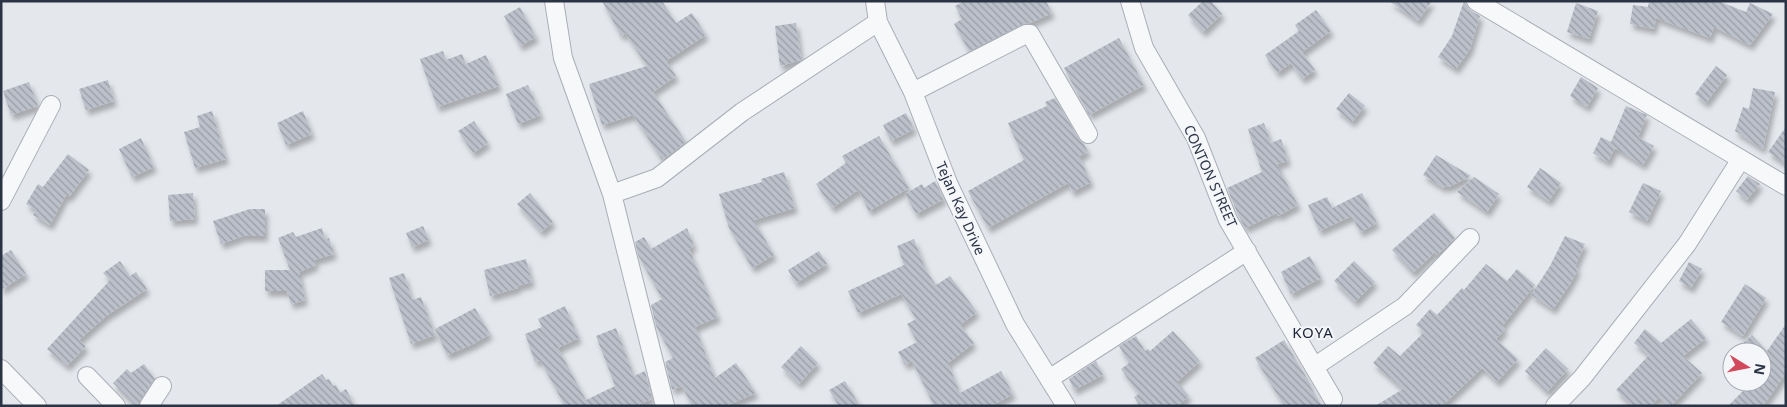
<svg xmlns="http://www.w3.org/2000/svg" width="1787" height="407" font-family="'Noto Sans',sans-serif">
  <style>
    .building { fill: url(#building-back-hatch); filter: url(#shadow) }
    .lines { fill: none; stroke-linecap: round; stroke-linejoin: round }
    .street-casing { stroke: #a9aeb7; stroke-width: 20 }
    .street { stroke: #f7f8fa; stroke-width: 18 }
    .labels { text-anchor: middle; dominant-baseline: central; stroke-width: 4; stroke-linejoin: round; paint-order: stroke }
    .street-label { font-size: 14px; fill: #2b3445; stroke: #f4f6f9 }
    .neighbourhood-label { font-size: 15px; letter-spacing: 1px; fill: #1d2536; stroke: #f4f6f9 }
  </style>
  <defs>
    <pattern id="building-back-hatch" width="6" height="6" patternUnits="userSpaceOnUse" patternTransform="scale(1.25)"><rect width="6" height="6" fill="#bbc0ca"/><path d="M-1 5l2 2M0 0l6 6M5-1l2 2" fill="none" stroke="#989da6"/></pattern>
    <filter id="shadow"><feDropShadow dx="3" dy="5.5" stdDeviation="2.5" flood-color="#0004"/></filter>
  </defs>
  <rect width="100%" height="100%" fill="#e4e7ec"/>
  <path class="building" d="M602,1h60l14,22 16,-10 14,22 -40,26 10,15 -23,16 33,50 -24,18 -29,-45 -31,10 -13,-41 58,-18 -22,-33 -4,3z
    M964,1h82l6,12 -22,10 -9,2 -52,26 -15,-27 8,-5 -7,-13z
    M1203,1h8l11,13 -19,18 -15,-17z
    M1389,1h43l-14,20z
    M1464,1l6,9 10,6 -10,33 -14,20 -18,-12 14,-21z
    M1649,1h69l28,11 4,-9 23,11 -23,31 -36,-18 -4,11 -54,-20 -2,11 -24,-5 3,-19 15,2z
    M1576,3l22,8 -9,28 -22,-7z
    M520,7l16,30 -16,9 -16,-30z
    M1316,10l15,21 -29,21 13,18 -13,9 -11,-16 -14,10 -12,-18 34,-24 -4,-6z
    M796,23l5,37 -21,6 -5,-40z
    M1119,38l25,47 -55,30 -25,-47z
    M443,51l3,9 16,-6 4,10 20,-9 13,31 -62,21 -17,-48z
    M1716,66l11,9 -21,28 -11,-9z
    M1581,77l17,11 -11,19 -17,-11z
    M108,80l6,21 -28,9 -7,-21z
    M29,82l9,24 -27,9 -8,-24z
    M528,85l13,30 -23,9 -12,-30z
    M1753,88l22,4 -12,57 -28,-18 8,-24 6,2z
    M1349,93l16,13 -13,16 -16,-13z
    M1055,98l24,41 5,5 4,8 -9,4 12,26 -19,10 -4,-9 -80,45 -20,-37 56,-31 -16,-37 39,-17 -2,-4z
    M1626,106l21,9 -9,22 16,9 -11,19 -28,-17 -7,14 -15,-9 8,-16 10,5z
    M212,111l14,48 -31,9 -11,-36 16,-5 -3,-11z
    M303,111l9,23 -26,11 -9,-22z
    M906,113l8,16 -23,12 -8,-16z
    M474,121l14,22 -15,10 -15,-22z
    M1264,123l7,20 10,-4 7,22 -11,3 21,41 -20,11 -1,-3 -32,15 -7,-13 -11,-27 35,-16 -14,-43z
    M1786,127v37l-18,-12z
    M879,136l30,52 -40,23 -11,-21 -26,18 -16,-24 30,-21 -4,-7z
    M141,138l13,29 -22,10 -13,-28z
    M68,154l21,16 -20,27 -3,-2 -16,30 -17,-10 3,-5 -10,-6 12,-20 5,3z
    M1436,155l35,21 -22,11 -3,-2 -2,3 -21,-13z
    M1540,168l21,15 -12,18 -22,-14z
    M784,172l11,36 -41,12 20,35 -22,13 -23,-40 -10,-34 43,-12 -1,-3z
    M1748,176l12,8 -13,16 -11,-9z
    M1474,177l25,17 -12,18 -30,-20z
    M935,181l9,18 -28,15 -11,-20 17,-10 2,4z
    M1643,183l18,8 -14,30 -18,-9z
    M193,193l2,26 -25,2 -2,-26z
    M530,193l23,29 -12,10 -24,-28z
    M1362,193l15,30 -17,9 -8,-16 -33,15 -11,-26 19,-8 5,11z
    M250,209h15v27h-22l-22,8 -8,-23z
    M1434,213l21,25 -18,17 -2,-3 -22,21 -21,-23z
    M423,226l6,14 -17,7 -6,-14z
    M322,228l3,11 4,-1 5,16 -20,6 2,5 -17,7 6,28 -14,4 -4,-13h-22v-21h25l-12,-32 15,-6 3,5z
    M687,228l7,18 -5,3 29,68 -23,10 20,51 21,-15 20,30 -30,13h-34l-10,-20 -10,4 -7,-28 8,-4 -17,-32 -5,-21 11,-6 -24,-44 -3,-13 9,-5 7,12z
    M1565,236l20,8 -10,23 3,2 -8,15 -17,25 -22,-14 19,-29z
    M914,239l12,31 10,15 14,-9 27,36 -17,13 14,18 -26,20 12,30 41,-22 12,23 -21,12h-56l10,-7 -12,7 -22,-45 -7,4 -7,-13 19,-10 -10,-18 9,-5 -15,-25 -43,19 -10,-22 56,-26 -7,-19z
    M11,250l15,24 -25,16v-34z
    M819,251l8,13 -31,19 -8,-13z
    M1310,256l11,22 -30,16 -10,-22z
    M526,259l6,23 -15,4 1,2 -28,8 -6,-26z
    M120,261l10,15 6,-4 11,17 -41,27 -27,24 7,6 -19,20 -20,-17 63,-69 -7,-7z
    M1354,261l21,21 -20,20 -21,-21z
    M1689,262l13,7 -11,19 -12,-7z
    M1486,264l21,17 10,-12 18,16 -33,41 3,3 -9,10 22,20 -21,23 -15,-14 -40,38h-67l28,-17 -30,-26 15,-17 12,10 24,-24 -8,-7 14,-16 7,6 25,-27 2,2z
    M404,273l8,27 9,-3 14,38 -24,9 -22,-66z
    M1745,284l21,14 -23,38 -22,-14z
    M565,306l14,32 -21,10 28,52 29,-14 -19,-50 20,-8 18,48 11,-5 7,28 -17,7h-70l-25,-46 -5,2 -10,-28 17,-7 -4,-8z
    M475,308l15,26 -17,10 -26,11 -12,-26z
    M1691,319l15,19 -23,18 19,17 -31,33h-3l-9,-9 -8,9h-19l-16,-16 33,-35 -15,-12 11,-14 16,14z
    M1786,324v49l-23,33h-35l24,-24h10v-25l4,-5h-33l19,-17 15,16z
    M1173,331l27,30 -23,21 12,14 -12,10h-37l-6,-9 5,-3 -18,-25 8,-6 -10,-17 17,-10 9,15 3,-2 2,2z
    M1284,340l27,45 -1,1 12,20h-38l-29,-48z
    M801,346l17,17 -19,21 -18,-17z
    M1546,348l22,21 -21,23 -22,-21z
    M1096,361l7,14 -29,15 -5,-11z
    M144,364l11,15 -8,10 -9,17h-2l-23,-23 14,-14 4,4z
    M322,374l4,6 3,-1 4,7 3,-1 4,8 6,-4 9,17h-79z
    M845,381l15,25h-21l-10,-16z"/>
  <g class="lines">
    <defs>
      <path id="street" d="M554,1l9,57 49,136 53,212
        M875,1l3,21 35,70 35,91 67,141 51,82
        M1130,1l14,47 52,90 32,82 105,179
        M1476,1l310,185
        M913,92l113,-58h4l58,100
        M612,194l45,-16 85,-66 136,-90
        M1,201l50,-96
        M1314,367l91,-61 65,-68
        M1,369l36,37
        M87,376l29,30
        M1049,379l198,-128
        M149,406l13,-20
        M1555,406l27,-28 105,-134 54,-85"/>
    </defs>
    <use href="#street" class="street-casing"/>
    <use href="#street" class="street"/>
  </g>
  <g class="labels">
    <g class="street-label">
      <text transform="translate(1211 176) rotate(66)">CONTON STREET</text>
      <text transform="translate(961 208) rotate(66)">Tejan Kay Drive</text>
    </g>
    <g class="neighbourhood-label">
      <text x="1313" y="332">KOYA</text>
    </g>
  </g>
  <rect width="1787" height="407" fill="none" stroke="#2b3445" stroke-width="5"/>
  <g transform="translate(1747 367) rotate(100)"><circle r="24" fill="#f4f6f9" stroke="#a4a8b1"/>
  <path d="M0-4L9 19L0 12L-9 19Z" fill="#d1495b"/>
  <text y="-8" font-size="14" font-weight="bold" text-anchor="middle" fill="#2b3445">N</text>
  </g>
</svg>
